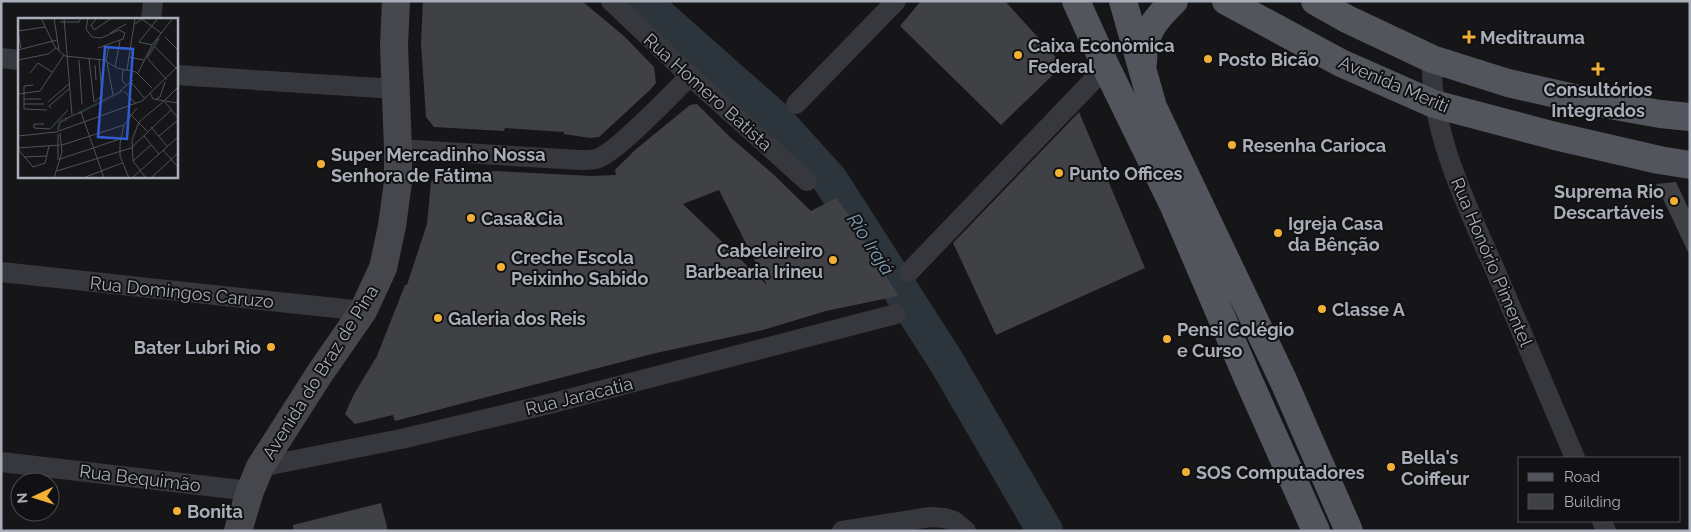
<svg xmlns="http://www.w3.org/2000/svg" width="1691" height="532" font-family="Raleway,sans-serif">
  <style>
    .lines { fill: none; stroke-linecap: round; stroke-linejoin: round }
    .river { stroke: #2c353c; stroke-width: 36 }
    .building { fill: #404145; fill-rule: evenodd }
    .street { stroke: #37383d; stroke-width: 20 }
    .secondary { stroke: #45474d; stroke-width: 28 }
    .primary { stroke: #53555c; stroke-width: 28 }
    .poi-dot { fill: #f2b134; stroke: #111113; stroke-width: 2 }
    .labels { text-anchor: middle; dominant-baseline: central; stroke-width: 4; stroke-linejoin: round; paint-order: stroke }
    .poi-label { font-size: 18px; font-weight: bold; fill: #a8adb8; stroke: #111113; text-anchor: start }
    .street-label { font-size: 18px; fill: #a8adb8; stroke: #111113 }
    .water-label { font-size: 19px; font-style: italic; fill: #7f9bb3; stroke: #111113 }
    .inset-river { fill: none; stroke: #2c353c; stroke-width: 2.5 }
    .inset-road { fill: none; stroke: #505258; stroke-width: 1 }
    .view { fill: #325cd3; fill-opacity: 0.15; stroke: #325cd3; stroke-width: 2.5 }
    .inset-edge { fill: none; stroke: #a8adb8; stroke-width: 2.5 }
  </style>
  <rect width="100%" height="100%" fill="#161618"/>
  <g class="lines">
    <path class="river" d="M642,1l131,116 57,63 116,181 99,170"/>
  </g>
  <path class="building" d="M423,1h159l43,36 29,30 2,16 -6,7 -51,47 -9,1 -26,-4v-2l-59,-4 -1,3 -70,-4 -8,-10 -5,-74z
    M921,1h84l58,64 -62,60 -101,-99z
    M697,104l33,33 43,37 38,37 25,-13 16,21 46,77 -72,15 -63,19 -107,23 -261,68 -2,-6 -38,9 -10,-10 9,-20 23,-38 28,-71h2l20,-61 4,-42 10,-10 23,1 32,-2 96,5 24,-1 -1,-5 20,-20 55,-45zM719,190l6,12 42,83 -84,-81z
    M1079,112l66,156 -149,67 -43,-92z
    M1676,182l14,30v44l-34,-72z
    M381,503l7,28h-95v-6z"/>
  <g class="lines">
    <path class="street" d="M611,1l79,75 117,105
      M151,19l2,-18
      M1,58l18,2
      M1432,59c-3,71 36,149 64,213 26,62 53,124 79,186
      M176,75l220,14
      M796,104l100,-103
      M398,149l182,11c5,0 11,0 16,-1 21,-6 75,-65 94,-83
      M1,272l362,39
      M909,272l197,-205
      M1,462l249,29
      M260,467l141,-28 148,-35 347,-90
      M1602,521l4,10
      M842,531l88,-14 15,1 9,3 12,10"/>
    <path class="secondary" d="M238,531l12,-40 10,-24 60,-94 43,-62 20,-43 9,-42 6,-44v-33l-4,-104 2,-44"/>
    <path class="primary" d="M1076,1l30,66 67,137 75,175 68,152
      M1123,1l30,106 131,275 65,149
      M1226,1l115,62 93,41 121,32 104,24 31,5
      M1315,1l32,18 85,40 76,24 79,18 73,13 30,3
      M1143,62c0,-28 11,-42 31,-61"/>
  </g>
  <g class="poi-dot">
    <path d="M1466.5 29.5h5v5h5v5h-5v5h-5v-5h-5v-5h5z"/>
    <circle cx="1018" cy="55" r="5"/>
    <circle cx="1208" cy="59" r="5"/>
    <path d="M1595.5 61.5h5v5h5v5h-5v5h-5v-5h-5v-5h5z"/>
    <circle cx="1232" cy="145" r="5"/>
    <circle cx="321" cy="164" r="5"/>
    <circle cx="1059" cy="173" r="5"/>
    <circle cx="1674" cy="201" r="5"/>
    <circle cx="471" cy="218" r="5"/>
    <circle cx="1278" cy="233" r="5"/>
    <circle cx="833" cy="260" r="5"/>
    <circle cx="501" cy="267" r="5"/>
    <circle cx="1322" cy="309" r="5"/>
    <circle cx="438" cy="318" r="5"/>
    <circle cx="1167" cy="339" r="5"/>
    <circle cx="271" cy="347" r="5"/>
    <circle cx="1391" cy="467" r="5"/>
    <circle cx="1186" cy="472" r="5"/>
    <circle cx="177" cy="511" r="5"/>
  </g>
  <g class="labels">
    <g class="poi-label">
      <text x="1480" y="37">Meditrauma</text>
      <text x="1028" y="45">Caixa Econômica<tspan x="1028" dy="21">Federal</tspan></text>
      <text x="1218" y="59">Posto Bicão</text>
      <text x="1598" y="89" text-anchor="middle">Consultórios<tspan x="1598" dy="21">Integrados</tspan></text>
      <text x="1242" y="145">Resenha Carioca</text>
      <text x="331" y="154">Super Mercadinho Nossa<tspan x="331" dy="21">Senhora de Fátima</tspan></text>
      <text x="1069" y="173">Punto Offices</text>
      <text x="1664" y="191" text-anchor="end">Suprema Rio<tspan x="1664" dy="21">Descartáveis</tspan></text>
      <text x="481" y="218">Casa&amp;Cia</text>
      <text x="1288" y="223">Igreja Casa<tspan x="1288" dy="21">da Bênção</tspan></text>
      <text x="823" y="250" text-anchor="end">Cabeleireiro<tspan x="823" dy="21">Barbearia Irineu</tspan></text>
      <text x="511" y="257">Creche Escola<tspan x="511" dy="21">Peixinho Sabido</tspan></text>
      <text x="1332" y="309">Classe A</text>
      <text x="448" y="318">Galeria dos Reis</text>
      <text x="1177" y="329">Pensi Colégio<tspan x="1177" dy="21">e Curso</tspan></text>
      <text x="261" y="347" text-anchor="end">Bater Lubri Rio</text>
      <text x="1401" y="457">Bella's<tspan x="1401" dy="21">Coiffeur</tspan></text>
      <text x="1196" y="472">SOS Computadores</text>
      <text x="187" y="511">Bonita</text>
    </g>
    <g class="street-label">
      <text transform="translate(1394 84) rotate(23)">Avenida Meriti</text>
      <text transform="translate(708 92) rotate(42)">Rua Homero Batista</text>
      <text transform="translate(1492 262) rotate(67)">Rua Honório Pimentel</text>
      <text transform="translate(182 292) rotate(6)">Rua Domingos Caruzo</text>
      <text transform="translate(320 372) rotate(-58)">Avenida do Braz de Pina</text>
      <text transform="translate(579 396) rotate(-14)">Rua Jaracatia</text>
      <text transform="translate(140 478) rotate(7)">Rua Bequimão</text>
    </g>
    <g class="water-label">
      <text transform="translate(871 244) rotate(57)">Rio Irajá</text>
    </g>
  </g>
  <g transform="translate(18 18)">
    <rect width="160" height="160" fill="#161618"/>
    <path class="inset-river" d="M129,40l12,-20M61,95l43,-22M40,112l2,-8 7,-3"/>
    <path class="inset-road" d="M23,0l14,29 10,9 39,4 13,8 19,4 16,16M36,0l5,32M46,0l8,97M70,0l-2,11 6,8 9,1 18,-8 6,3 -2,6 -25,9M79,0l-6,7 3,5 18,-12M42,4h19l2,-4M117,6l7,-5 19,14M0,13l27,-4M0,14l3,16M92,15l16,-9M147,19l13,13M134,27l-13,-3 19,-24M137,29l23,23M0,32l39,-10M110,39l16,3M71,41l5,43 8,-6 -3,-37M130,41l19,21M0,42l30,-6 8,-6M61,42l3,44M88,43l3,-15M89,44l6,33M0,45v70M77,47l1,15M97,49l5,-26M105,52l-1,10 4,5M109,52l8,-52M12,55l8,-10 14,9M120,55l14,-28 21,-27M114,65l13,16M15,67l-9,1v23l23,1M102,73l13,-11M106,73l11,12M132,75l3,6 25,4M1,76l21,-3 24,-36M6,81h17M138,81l4,-2 5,-15M147,82l13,-13M30,84l21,-18M147,84l13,16M6,86h20M33,90l-2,-2 20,-17M111,95l18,18M47,101l16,-7 23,66M26,106h-10v4l16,1 18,-19M133,109l16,19M0,118l38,-4 86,-31 36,-35M126,118l15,18M141,118l19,-16M44,127l62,-20M0,130l42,-3M0,131l15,18 12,-4 4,-17M145,132l15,17M6,139l23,-1M42,141l60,-20M40,142v-26M115,143l18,-16M39,153l74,-23 40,-38M36,160l8,-26 -2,-19M65,160l39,-15M111,160l-9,-22v-13l4,-18 13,-17M114,160l46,-41M128,160l-13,-17 -1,-21 7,-18 25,-21M133,160l27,-25"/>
    <path class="view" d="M87,29l28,2 -6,90 -29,-2z"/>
    <rect width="160" height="160" class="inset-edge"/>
  </g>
  <rect width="1691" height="532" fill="none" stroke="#a8adb8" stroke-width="5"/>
  <rect x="1518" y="457" width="162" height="65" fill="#111113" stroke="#4d4f55"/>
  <rect x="1528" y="473" width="25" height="8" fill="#53555c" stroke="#4d4f55"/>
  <text x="1564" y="482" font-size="15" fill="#a8adb8">Road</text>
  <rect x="1528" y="494" width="25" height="15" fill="#404145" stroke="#4d4f55"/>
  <text x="1564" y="507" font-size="15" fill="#a8adb8">Building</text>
  <g transform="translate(35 497) rotate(266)"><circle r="24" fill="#111113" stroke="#4d4f55"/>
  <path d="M0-4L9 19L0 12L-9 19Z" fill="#f2b134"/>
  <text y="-8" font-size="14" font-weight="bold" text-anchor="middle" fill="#a8adb8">N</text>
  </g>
</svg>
